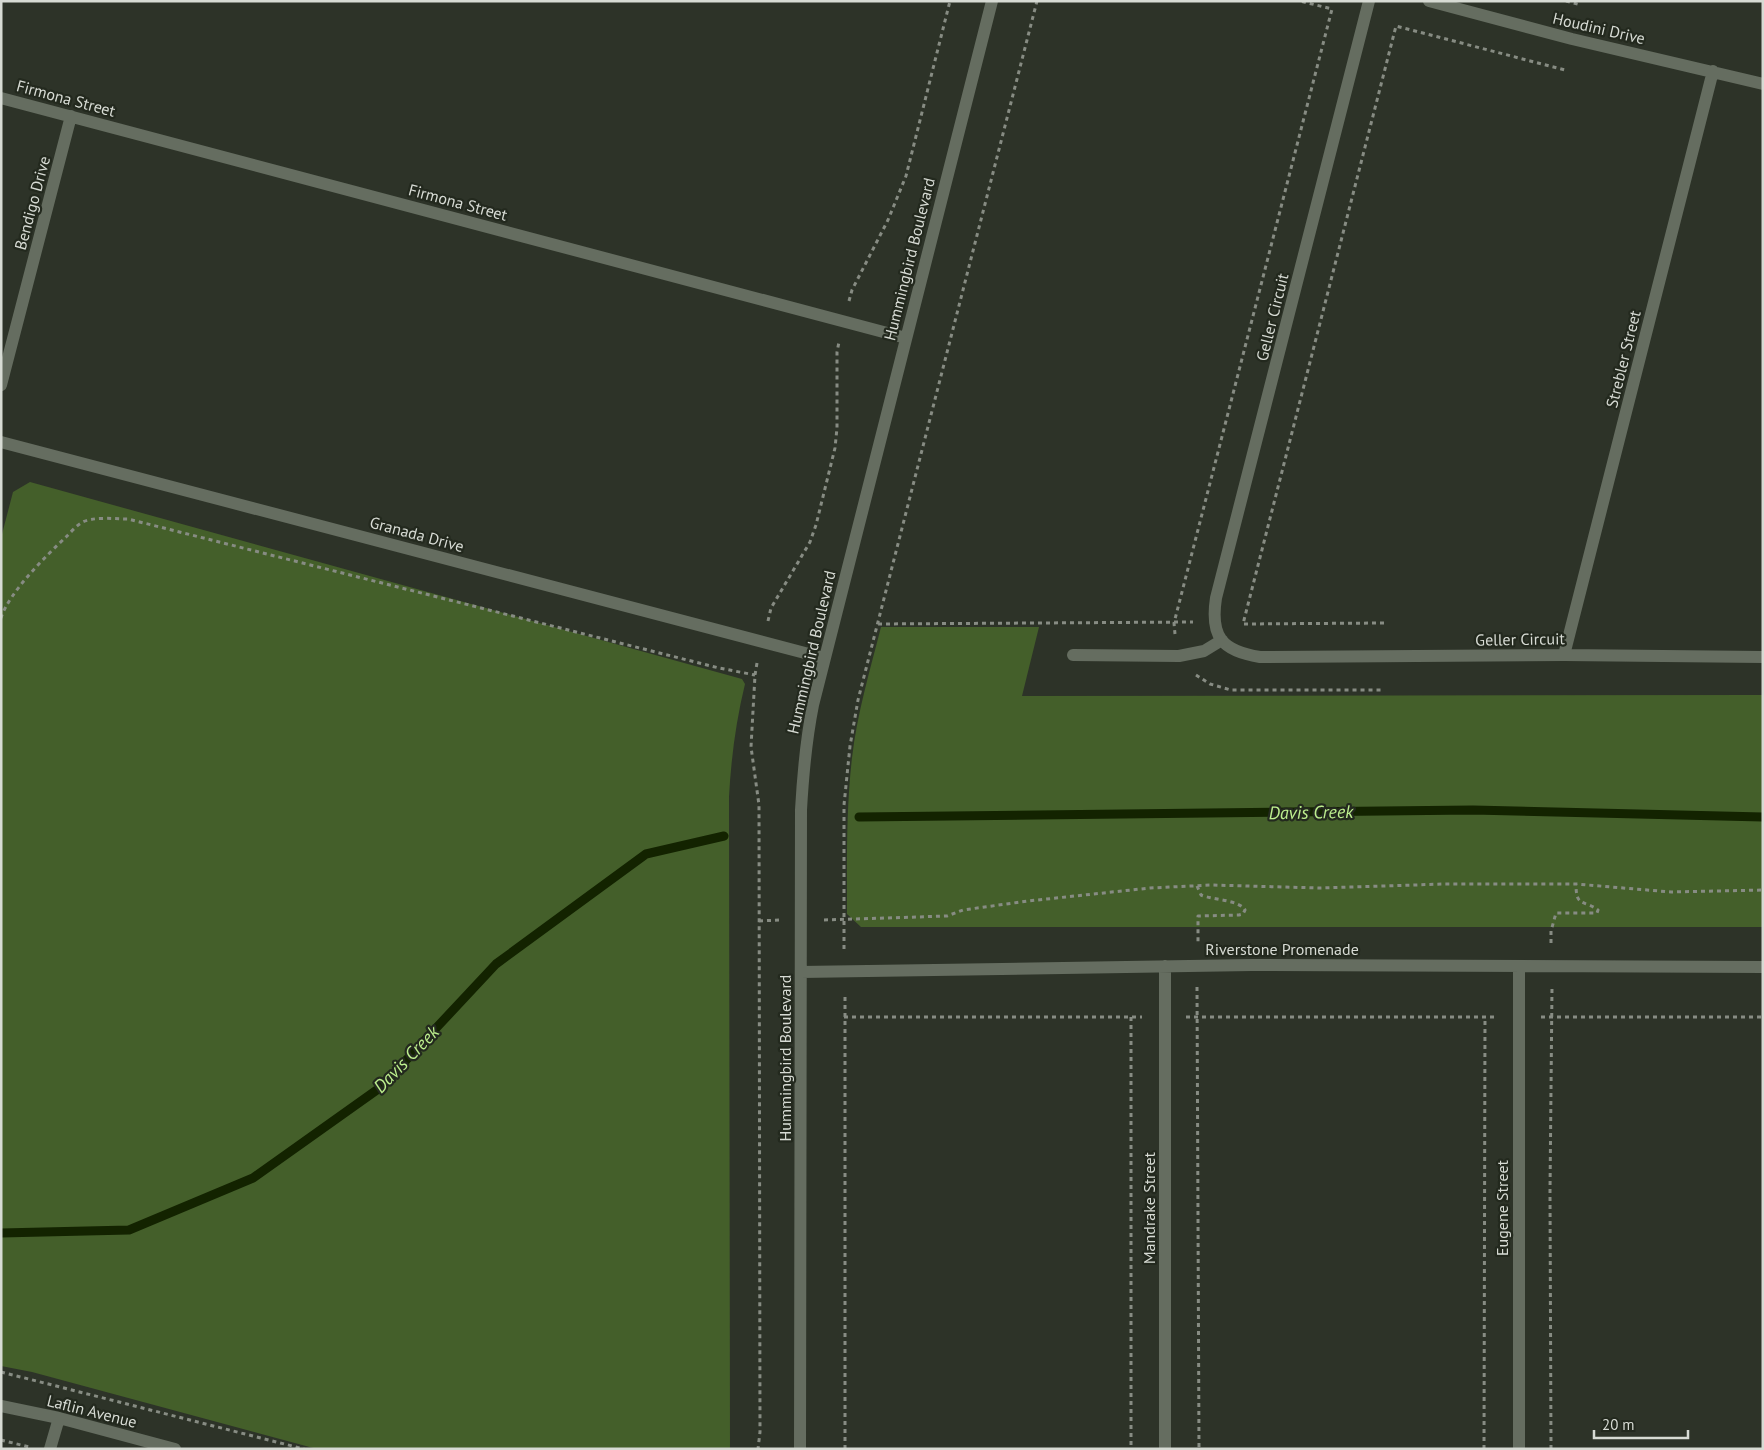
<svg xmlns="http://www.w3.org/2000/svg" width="1764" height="1450" font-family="'PT Sans',sans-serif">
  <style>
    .green { fill: #445f2a }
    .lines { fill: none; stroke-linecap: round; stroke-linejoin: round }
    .stream { stroke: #132300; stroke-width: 9 }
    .path { stroke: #878c83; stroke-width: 3; stroke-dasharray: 4 4; stroke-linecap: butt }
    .minor { stroke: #656d60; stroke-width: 12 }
    .labels { text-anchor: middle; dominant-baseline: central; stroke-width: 4.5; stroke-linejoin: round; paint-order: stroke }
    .street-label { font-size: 16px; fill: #d7dbd4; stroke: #23291e }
    .water-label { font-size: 18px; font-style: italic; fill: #bdef8e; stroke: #23291e }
  </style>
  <rect width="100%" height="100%" fill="#2d3328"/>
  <path class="green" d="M30,482l712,197 3,5c-9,37 -14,75 -16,113l1,652h-413l-285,-77 -31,-6v-828l12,-46z
    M881,627h158l-17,69 741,-1v232h-902l-14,-13c0,-52 -1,-105 5,-156 5,-44 18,-88 29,-131z"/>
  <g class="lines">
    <path class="stream" d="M859,817l614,-7 290,7
      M1,1233l128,-3 124,-52 128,-91 115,-123 150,-110 78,-18"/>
    <path class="path" d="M1566,1l15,4
      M849,301l3,-11 36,-70 18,-44 44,-175
      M1,618c8,-26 46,-63 66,-82 4,-4 9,-10 14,-13 11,-7 34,-4 47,-4l591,149 36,7
      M768,621l3,-13 39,-66 6,-17 19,-77 2,-20v-76l2,-10
      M1384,623l-141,1 153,-598 169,44
      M878,624l315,-2
      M1175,634l-1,-11 158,-614 -32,-8
      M757,663l-2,12 -4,72 8,58 1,627 -2,17
      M1196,675l14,9 21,6h151
      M1197,886l4,9c12,5 39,5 44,15l-2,4 -4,1 -41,1v27
      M824,920l123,-4 16,-6 65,-9 122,-13 62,-3 107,3 126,-4h131l95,8 92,-2
      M759,921l21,-1
      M1551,943v-12l5,-18h41l1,-3c-15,-11 -22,-2 -22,-26
      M844,949v-144l6,-59 8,-46 179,-699
      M1197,987l2,462
      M844,1017h298
      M1131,1017v432
      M1186,1017h311
      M1541,1017h222
      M1,1372l303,77
      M1,1440l28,7
      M845,1449v-456
      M1484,1449l1,-432
      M1551,1449l-1,-257 2,-205"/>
    <path class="minor" d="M1369,1l-153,597c-6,39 6,53 44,59l304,-2 199,2
      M1429,1l143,38 191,45
      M1,98l905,240
      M1,385l70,-269
      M1,442l823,216
      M1073,655l106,1 25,-5 18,-11
      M1564,655l149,-584
      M1165,966v483
      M801,972l451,-7 511,2
      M1,1406l58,12 116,31
      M50,1449l9,-31
      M800,1449l1,-639c2,-36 5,-70 12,-105l179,-704
      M1519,1449v-483"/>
  </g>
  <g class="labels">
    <g class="street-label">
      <text transform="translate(1599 28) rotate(13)">Houdini Drive</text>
      <text transform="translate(66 98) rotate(15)">Firmona Street</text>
      <text transform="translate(458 202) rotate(15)">Firmona Street</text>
      <text transform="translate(32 203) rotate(-75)">Bendigo Drive</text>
      <text transform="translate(909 259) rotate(-76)">Hummingbird Boulevard</text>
      <text transform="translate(1272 317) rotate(-76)">Geller Circuit</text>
      <text transform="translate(1623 359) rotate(-76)">Strebler Street</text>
      <text transform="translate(417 534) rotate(15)">Granada Drive</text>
      <text transform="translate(1520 639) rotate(-1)">Geller Circuit</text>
      <text transform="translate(811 652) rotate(-77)">Hummingbird Boulevard</text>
      <text x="1282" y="949">Riverstone Promenade</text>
      <text transform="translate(785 1058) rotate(-90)">Hummingbird Boulevard</text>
      <text transform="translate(1149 1208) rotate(-90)">Mandrake Street</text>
      <text transform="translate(1502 1208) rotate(-90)">Eugene Street</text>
      <text transform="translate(92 1411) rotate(14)">Laflin Avenue</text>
    </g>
    <g class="water-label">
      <text transform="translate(1311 812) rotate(-1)">Davis Creek</text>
      <text transform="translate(406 1059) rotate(-46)">Davis Creek</text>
    </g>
  </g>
  <rect width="1764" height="1450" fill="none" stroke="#d7dbd4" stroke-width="5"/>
  <path d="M1594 1430v8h94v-8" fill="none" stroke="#d7dbd4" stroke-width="2.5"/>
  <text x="1602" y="1430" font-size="15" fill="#d7dbd4" stroke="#23291e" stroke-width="4" paint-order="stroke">20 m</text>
</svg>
